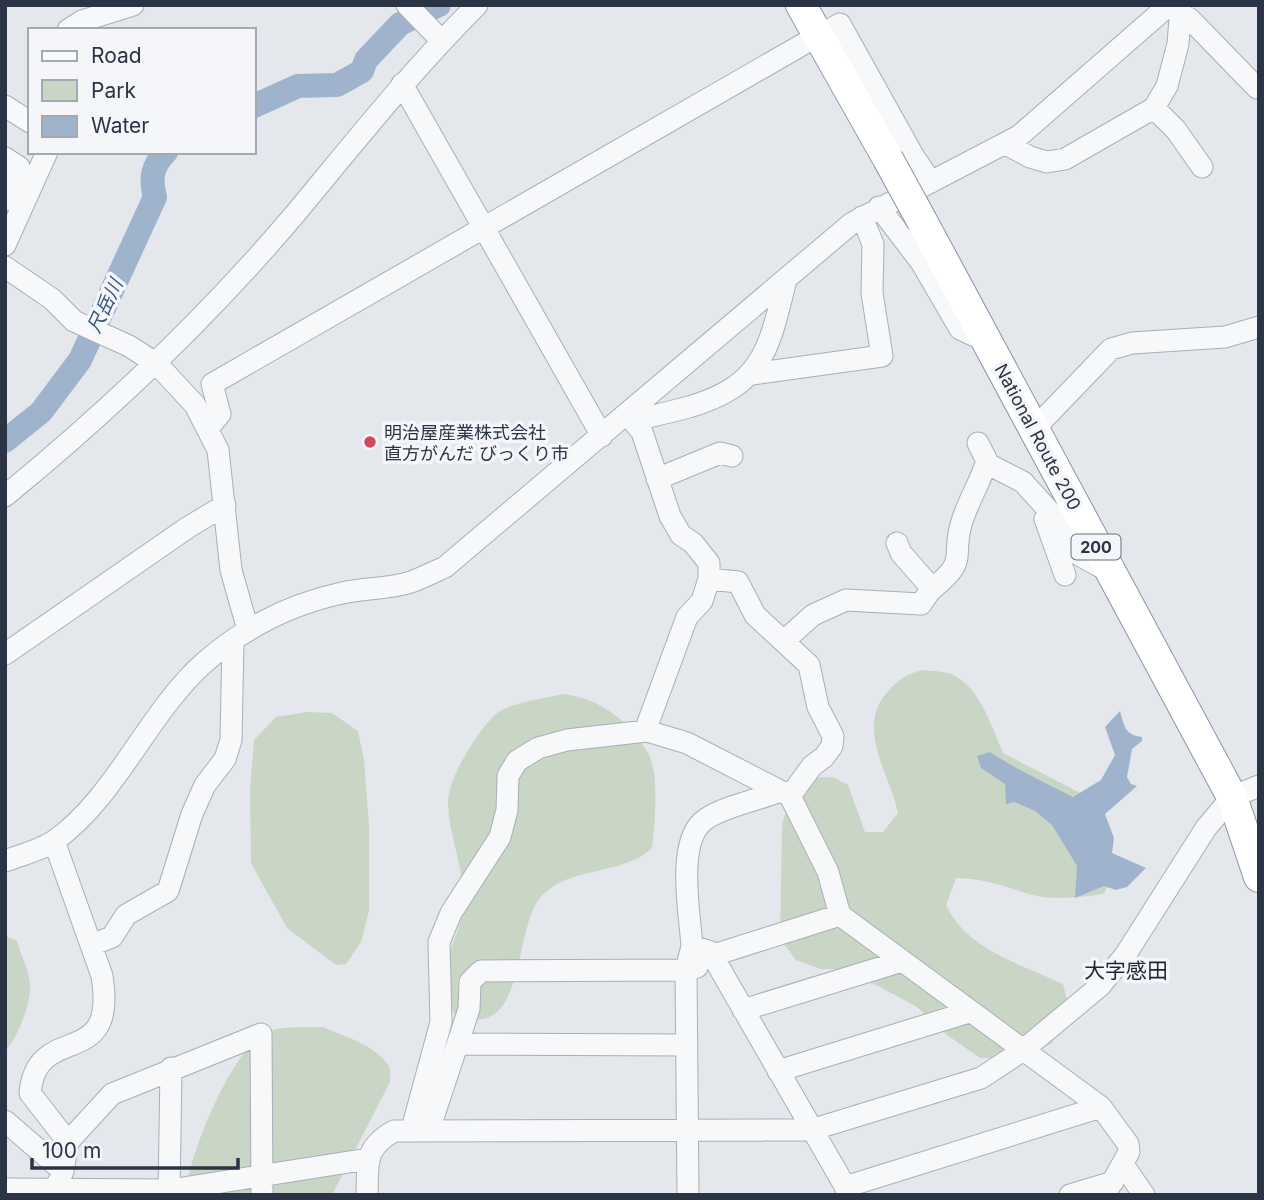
<svg xmlns="http://www.w3.org/2000/svg" width="1264" height="1200" font-family="Inter,'Noto Sans JP',sans-serif">
  <style>
    .green { fill: #c9d6c5 }
    .water { fill: #9fb4cc }
    .lines { fill: none; stroke-linecap: round; stroke-linejoin: round }
    .river { stroke: #9fb4cc; stroke-width: 24 }
    .minor-casing { stroke: #a9aeb7; stroke-width: 23 }
    .highway-casing { stroke: #8b94a3; stroke-width: 32 }
    .minor { stroke: #f7f8fa; stroke-width: 21 }
    .highway { stroke: #fff; stroke-width: 30 }
    .highway-bridge-casing { stroke: #8b94a3; stroke-width: 32; stroke-linecap: butt }
    .highway-bridge { stroke: #fff; stroke-width: 30 }
    .poi-dot { fill: #d1495b; stroke: #f4f6f9; stroke-width: 2.5 }
    .labels { text-anchor: middle; dominant-baseline: central; stroke-width: 7; stroke-linejoin: round; paint-order: stroke }
    .shield { fill: #f4f6f9; stroke: #676e7b; stroke-width: 2 }
    .shield-label { font-size: 16px; font-weight: bold; fill: #2b3445 }
    .poi-label { font-size: 18px; fill: #2b3445; stroke: #f4f6f9; text-anchor: start }
    .street-label { font-size: 18px; fill: #2b3445; stroke: #f4f6f9 }
    .water-label { font-size: 19px; font-style: italic; fill: #34527a; stroke: #f4f6f9 }
    .quarter-label { font-size: 21px; fill: #1d2536; stroke: #f4f6f9 }
  </style>
  <rect width="100%" height="100%" fill="#e4e7ec"/>
  <path class="green" d="M922,670c9,1 21,1 29,4 28,11 41,53 52,79l87,45 19,35 4,26v14l-9,21c-21,3 -46,6 -67,2 -32,-8 -45,-17 -81,-18l-10,27c21,45 75,59 117,79l4,16 -3,19 -12,24 -16,9 -32,6h-24l-33,-23 -30,-28 -37,-20 -42,-18h-17l-25,-9 -16,-21 2,-115 7,-22 24,-24 20,-1 15,8 17,47h18l15,-19c-9,-42 -45,-88 -7,-125 10,-10 17,-14 31,-18z
    M563,694c36,4 69,28 86,61 10,20 6,70 3,93 -30,29 -89,17 -114,53 -26,39 -12,141 -83,114 -28,-54 12,-74 8,-123 -1,-30 -15,-60 -15,-90 0,-24 30,-72 48,-88 12,-11 51,-16 67,-20z
    M307,712l25,1 26,18 6,29 5,65v86l-8,31 -15,22 -10,1 -49,-37 -36,-65 -1,-73 4,-50 22,-23z
    M5,936l12,5c4,16 14,32 13,49 0,15 -14,52 -25,61z
    M323,1027c20,9 53,18 65,38 3,4 2,12 2,17l-58,113h-146c1,-37 46,-145 79,-162 15,-8 41,-5 58,-6z"/>
  <path class="water" d="M1120,711c4,15 5,24 22,26v4l-10,8 -5,28 4,7 6,2 -32,28 9,24 -2,15 34,15 -19,19 -11,3 -12,-4 -29,12 2,-32 -25,-41 -17,-14 -21,-9 -8,2 -1,-20 -24,-16 -4,-12 13,-4c27,18 55,30 83,45l28,-17 14,-25 -10,-28z"/>
  <g class="lines">
    <path class="river" d="M254,106l44,-20 39,-1 25,-14 4,-11 34,-36 39,-19
      M5,441l36,-29 39,-52 75,-163c-5,-19 -3,-31 11,-45"/>
    <defs>
      <path id="minor" d="M407,5l35,36
        M1180,13l10,6 67,69
        M831,29l9,-5 74,133 17,25
        M68,30l14,-9 51,-16
        M402,84l200,352
        M5,106l25,16
        M1154,108l22,22 26,37
        M1006,144l24,13 17,5 18,-3 89,-51 13,-22 11,-42 3,-39
        M5,158l14,9 -14,33
        M879,207l42,55 39,67 28,13
        M5,245l42,-93
        M5,267l47,32 22,22 55,25 28,18 38,41 23,45 13,120 17,60
        M752,374l130,-18 -10,-63 1,-49 -11,-27
        M628,415l14,17 28,84 11,19 12,8 16,20v16l-7,22 -15,16 -42,114
        M632,420c19,-3 38,-8 57,-13 75,-22 80,-59 97,-127
        M209,427l11,-13 -8,-30 595,-342
        M1035,428l76,-79 21,-6 93,-6 34,-10
        M986,463l37,19 28,31 28,42 31,17
        M657,479l63,-26 12,3
        M5,496c105,-86 202,-178 290,-282 59,-71 116,-143 182,-209
        M1045,519l20,56
        M709,579l29,3 17,33 54,50 9,42 15,29 -1,10 -8,11 -12,9 -22,30
        M930,591c41,-33 20,-31 32,-70 7,-21 18,-39 25,-60l-9,-18
        M785,640l28,-25 33,-15 75,4 9,-13 -1,-6 -28,-32 -4,-10
        M5,654l182,-126 38,-23
        M778,792c-21,8 -55,15 -72,27 -31,20 -16,96 -14,127l25,8 123,-39 261,192 27,37 1,8 -24,43
        M54,841l48,135c16,98 -65,43 -72,117l38,49
        M5,861c16,-6 36,-11 49,-20 61,-42 94,-129 151,-179 40,-35 86,-58 137,-69 22,-5 47,-4 69,-11 11,-4 23,-10 34,-15l407,-344 167,-87 150,-131
        M91,945l21,-8 14,-22 42,-24 24,-77 13,-29 20,-26 6,-19 2,-99
        M717,954l-1,8 134,233
        M743,1010l159,-49
        M458,1044l229,1
        M778,1071l191,-59
        M5,1121l58,50
        M412,1129l29,-107 -2,-80 12,-29 49,-76 7,-27 1,-34 9,-15 21,-13 29,-8 80,-9 40,12 103,53 38,76 12,43
        M429,1130l40,-121 1,-27 11,-11 205,-1 6,-24
        M1124,1166l20,29
        M845,1187l256,-80
        M5,1189l165,1 198,-31
        M53,1195l10,-24 5,-29 44,-48 149,-60 1,161
        M169,1195l2,-127
        M367,1195c1,-32 -3,-47 27,-64l417,-1 170,-52 41,-27 78,-65 26,-32 80,-126 26,-31 27,-11
        M688,1195l-2,-225 11,-3
        M1070,1195l43,-13"/>
      <path id="highway" d="M801,5l87,154
        M922,221l310,576 27,80"/>
    </defs>
    <use href="#minor" class="minor-casing"/>
    <use href="#highway" class="highway-casing"/>
    <use href="#minor" class="minor"/>
    <use href="#highway" class="highway"/>
    <defs>
      <path id="highway-bridge" d="M888,159l34,62"/>
    </defs>
    <use href="#highway-bridge" class="highway-bridge-casing"/>
    <use href="#highway-bridge" class="highway-bridge"/>
  </g>
  <circle class="poi-dot" cx="370" cy="442" r="7"/>
  <g class="labels">
    <rect class="shield" x="1071.5" y="534.5" width="49" height="25" rx="5"/>
    <g class="shield-label">
      <text x="1096" y="547">200</text>
    </g>
    <g class="poi-label">
      <text x="384" y="432">明治屋産業株式会社<tspan x="384" dy="21">直方がんだ びっくり市</tspan></text>
    </g>
    <g class="street-label">
      <text transform="translate(1038 437) rotate(62)">National Route 200</text>
    </g>
    <g class="water-label">
      <text transform="translate(105 306) rotate(-65)">尺岳川</text>
    </g>
    <g class="quarter-label">
      <text x="1126" y="970">大字感田</text>
    </g>
  </g>
  <rect width="1264" height="1200" fill="none" stroke="#2b3445" stroke-width="14"/>
  <rect x="28" y="28" width="228" height="126" fill="#f4f6f9" stroke="#a4a8b1" stroke-width="2"/>
  <rect x="42" y="51" width="35" height="10" fill="#f7f8fa" stroke="#a4a8b1" stroke-width="2"/>
  <text x="91" y="63" font-size="21" fill="#2b3445">Road</text>
  <rect x="42" y="80" width="35" height="21" fill="#c9d6c5" stroke="#a4a8b1" stroke-width="2"/>
  <text x="91" y="98" font-size="21" fill="#2b3445">Park</text>
  <rect x="42" y="116" width="35" height="21" fill="#9fb4cc" stroke="#a4a8b1" stroke-width="2"/>
  <text x="91" y="133" font-size="21" fill="#2b3445">Water</text>
  <path d="M32 1158v10h206v-10" fill="none" stroke="#2b3445" stroke-width="3.5"/>
  <text x="42" y="1158" font-size="21" fill="#2b3445" stroke="#f4f6f9" stroke-width="5" paint-order="stroke">100 m</text>
</svg>
